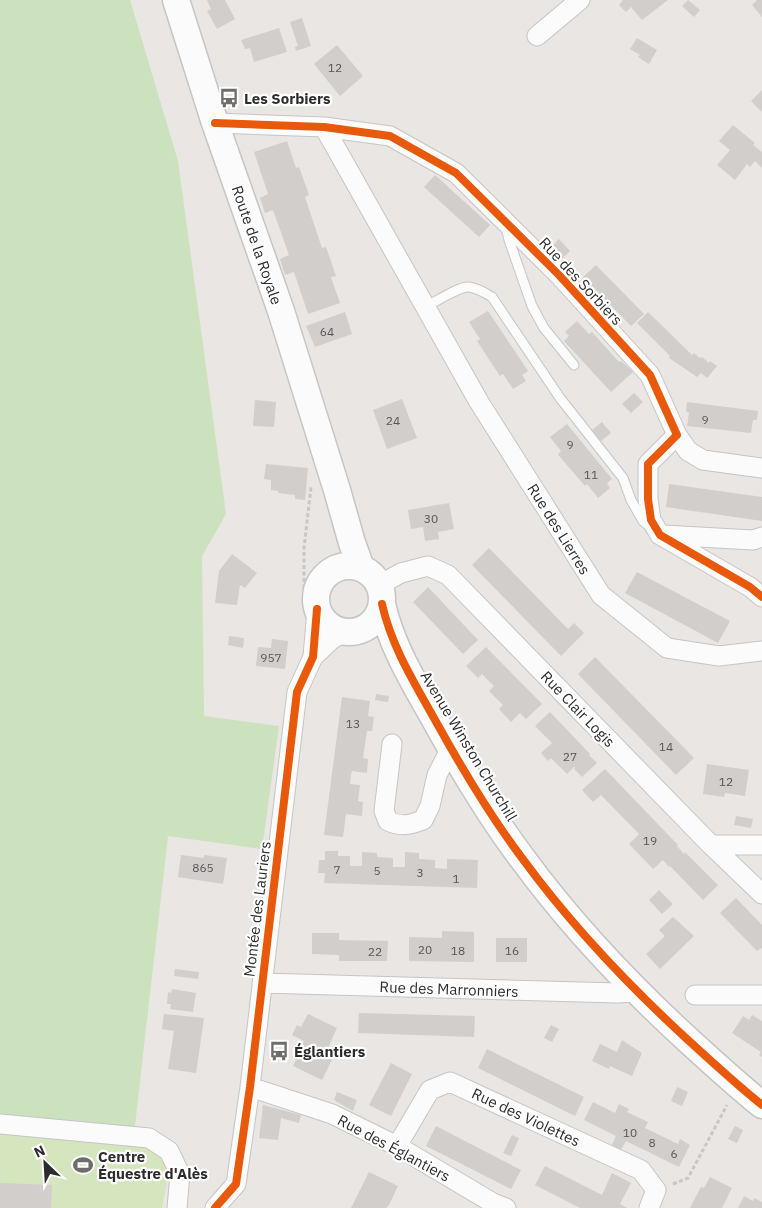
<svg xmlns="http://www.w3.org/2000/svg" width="762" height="1208" font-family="'IBM Plex Sans',sans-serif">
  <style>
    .green { fill: #cce2bf }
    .pitch { fill: #d5e5bd }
    .building { fill: #d1cecc }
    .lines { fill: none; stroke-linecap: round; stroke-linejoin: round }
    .lane-casing { stroke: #c6c4c5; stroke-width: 11 }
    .street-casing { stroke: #c6c4c5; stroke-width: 21 }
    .secondary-casing { stroke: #c6c4c5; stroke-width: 29 }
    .path { stroke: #c7c7c6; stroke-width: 3; stroke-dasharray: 4 2.5; stroke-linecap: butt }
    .lane { stroke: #fcfbfb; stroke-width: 9 }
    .street { stroke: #fcfbfb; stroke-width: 19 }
    .secondary { stroke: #fcfbfb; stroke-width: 26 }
    .cycleway-casing { stroke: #fff; stroke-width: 11 }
    .cycleway { stroke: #e8590c; stroke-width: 8 }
    .labels { text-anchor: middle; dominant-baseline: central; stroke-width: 4.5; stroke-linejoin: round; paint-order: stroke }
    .number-label { font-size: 12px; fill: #565555 }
    .poi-label { font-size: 15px; font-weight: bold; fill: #2c2c2c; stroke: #fff; text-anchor: start }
    .street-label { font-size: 15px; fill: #2c2c2c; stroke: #fff }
  </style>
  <rect width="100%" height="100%" fill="#e9e6e3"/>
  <path class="green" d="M0,0h130l48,161 48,353 -24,42 2,160 75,10 -17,123 -94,-13 -35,307 -133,-12z"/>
  <path class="pitch" d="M0,1131l154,14c21,26 13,33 8,63h-162z"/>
  <path class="building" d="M207,0h18l10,19 -18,10 -10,-18 4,-2z
    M623,0h45l-26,20 -11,-13 -5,5 -7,-7z
    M688,0l12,10 -6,7 -12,-11z
    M757,0h5v17l-10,-12z
    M302,18l9,28 -15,5 -1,-4 3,-1 -8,-24z
    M279,28l8,24 -33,10 -4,-14 -5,1 -4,-9z
    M637,38l20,12 -8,14 -11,-7 2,-2 -10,-6z
    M337,45l26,31 -23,20 -26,-32z
    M762,90v22l-11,-11z
    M733,125l22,18 -2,2 9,7v16l-7,-7 -5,6 -3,-3 -12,16 -18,-15 13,-15 -11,-9z
    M287,141l9,27 3,-1 10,28 -4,2 17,51 4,-1 10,29 -5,1 9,26 -32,11 -14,-42 -9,3 -5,-16 9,-4 -16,-45 -8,3 -5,-15 8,-4 -14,-42z
    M435,175l55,50 -11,12 -55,-50z
    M559,239l11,12 -10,10 -12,-11z
    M596,265l48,49 -13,12 -48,-49z
    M488,311l40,60 -6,4 4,6 -13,8 -10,-15 -3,2 -23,-35 3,-2 -11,-17z
    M345,312l7,22 -37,13 -9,-21z
    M648,312l44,43 2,-2 6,5 2,-1 7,6 1,-2 7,5 -10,12 -6,-5 -4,4 -28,-19 1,-2 -33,-33z
    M577,321l12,13 3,-2 27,30 2,-1 12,11 -22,20 -47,-51 5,-5 -4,-4z
    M634,393l9,9 -12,11 -9,-9z
    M402,399l15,39 -30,11 -14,-39z
    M255,400l21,2 -2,25 -21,-1z
    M687,402l71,9 -1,9h-4l-2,13 -64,-7 2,-14h-3z
    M602,422l9,11 -10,8 -9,-11z
    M567,424l45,55 -5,4 3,5 -12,10 -11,-14 -2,2 -25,-29 -2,-3 3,-3 -11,-14z
    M266,464l42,4 -3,32 -10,-1v-4l-17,-2v-2l-7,-1v-10l-7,-1z
    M669,484l93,13v24l-96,-14z
    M449,503l5,26 -16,3 1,7 -14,2 -2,-14 -12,2 -3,-19z
    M489,548l79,81 6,-6 10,10 -23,23 -89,-91z
    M232,554l25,19 -12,15 -5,-3 -3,20 -22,-2 4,-32z
    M637,572l93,49 -12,22 -93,-50z
    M428,587l50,53 -15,14 -50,-52z
    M229,636l15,2 -1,10 -15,-3z
    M272,639l16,2 -3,28 -29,-3 2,-19 13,1z
    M486,647l56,57 -16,15 -6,-6 -9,9 -12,-13 4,-4 -14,-14 5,-5 -12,-12 -4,4 -12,-12z
    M595,657l99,101 -18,17 -98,-101z
    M376,694l13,2 -1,6 -13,-2z
    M342,697l28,4 -2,15 6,1 -2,14h-5l-4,27 5,1 -1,14 -15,-2 -1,4 -1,9 10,1 -2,16 5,1 -1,14 -16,-2 -3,23 -19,-2z
    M550,712l40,42 -1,1 8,8 -15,14 -8,-8 2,-1 -2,-1 -7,7 -16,-16 -3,3 -7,-8 11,-10 -17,-17z
    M707,764l42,6 -4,26 -20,-3 -1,4 -21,-3z
    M605,769l73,76 -1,1 7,8 1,-2 33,33 -15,15 -33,-34 -1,1 -6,-7 -10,9 -24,-25 10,-10 -38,-39 -8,7 -11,-12z
    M736,816l17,3 -2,9 -17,-3z
    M325,851h13v5h12v10h12v-14l15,1v4l16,1v9h12v-15l14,1v6l16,1v8l12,1v-10l31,1 -1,28 -153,-5 1,-10h-7l1,-13h6z
    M181,855l23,3v-3l23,3 -4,26 -45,-7z
    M659,890l14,14 -11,10 -13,-14z
    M736,898l26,27v24l-1,-1 -4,3 -37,-38z
    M673,917l21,19 -34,33 -14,-15 19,-18 -6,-6z
    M442,931l32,1v30l-65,-1v-24l33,1z
    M312,933h27v7l49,1 -1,20h-48v-6l-27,-1z
    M496,938h31v24h-31z
    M175,969l24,3 -1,7 -24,-3z
    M172,989l24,4 -3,19 -23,-3 1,-5h-4l1,-12 3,1z
    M359,1013l116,3 -1,21 -116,-4z
    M164,1014l40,4 -8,55 -28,-4 6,-38 -12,-2z
    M308,1014l29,14 -11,24 8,4 -12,24 -29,-14 11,-25 -12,-6 5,-10 4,2z
    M752,1015l10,6v36l-3,-2 2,-3 -29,-19 11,-17 6,4z
    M551,1025l8,4 -7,13 -8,-4z
    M622,1040l20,13 -10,23 -22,-10 -1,3 -17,-8 8,-17 17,8z
    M487,1049l97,48 -9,19 -97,-48z
    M391,1063l21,11 -21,42 -22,-11z
    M677,1087l11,5 -6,14 -11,-5z
    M337,1092l20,8 -4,11 -19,-11z
    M593,1102l22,11 4,-9 10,5 -2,3 21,10 -3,6 33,16 2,-5 10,6 -11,22 -53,-26 -5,9 -9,-5 4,-9 -32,-16z
    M263,1105l38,10 -2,8 -18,-5 -3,22 -19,-2z
    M436,1126l85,44 -10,19 -85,-43z
    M735,1126l8,4 -6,13 -9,-4z
    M512,1135l7,3 -8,18 -8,-3z
    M545,1166l57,29 10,-22 19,10 -11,21 7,4h-47l-45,-23z
    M369,1172l29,14 -9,19 -3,3h-35z
    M710,1177l22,11 -10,20h-32l11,-21 3,1z
    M0,1183l52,2 -1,23h-51z
    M744,1196l9,5 1,-3 8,4v6h-24z"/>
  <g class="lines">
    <defs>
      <path id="lane" d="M506,227l3,13 23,66 12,22 30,37
        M425,307c11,-5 34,-21 44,-20 9,1 16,6 23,10l68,101 63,80 8,22 12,21 6,5"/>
      <path id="street" d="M537,36l43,-36
        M215,123l109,4 66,9 66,37 103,102 91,100 27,60 -29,29v35l3,21 9,15 90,52 12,10
        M324,127l155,275 122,193 66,53 52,8 43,-5
        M677,435l11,16 15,9 59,8
        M663,535l90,5 9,-3
        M379,585l22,-12 27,-7 20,9 263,270 51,49
        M313,657l18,-17 13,-8
        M392,744l-8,67 4,10c13,6 22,4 35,-1l7,-14 7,-31 14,-27
        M711,845h51
        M262,983l355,10 20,-1
        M695,995h67
        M250,1087l82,27 65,32 96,57 13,5
        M0,1124l149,14 20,13 11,23 -3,34
        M397,1146l33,-56 20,-8 191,88 15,20 -7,18
        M215,1208l21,-24 14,-97 47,-395 16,-35 4,-48"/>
      <path id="secondary" d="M176,0l39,123 66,188 56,179 15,53 9,25
        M316 599a33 33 0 1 1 66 0a33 33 0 1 1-66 0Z
        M382,604c10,45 35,83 57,123 25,45 52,90 83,131 49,67 105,126 166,182 24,22 48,44 74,65"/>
    </defs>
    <use href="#lane" class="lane-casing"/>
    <use href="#street" class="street-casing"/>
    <use href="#secondary" class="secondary-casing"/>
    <path class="path" d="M304,595v-47l7,-61
      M673,1184l15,-6 39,-73"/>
    <use href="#lane" class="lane"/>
    <use href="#street" class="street"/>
    <use href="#secondary" class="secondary"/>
    <defs>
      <path id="cycleway" d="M215,123l109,4 66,9 66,37 103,102 91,100 27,60 -29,29v35l3,21 9,15 90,52 12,10
        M382,604c10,45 35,83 57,123 25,45 52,90 83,131 49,67 105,126 166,182 24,22 48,44 74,65
        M215,1208l21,-24 14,-97 47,-395 16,-35 4,-48"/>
    </defs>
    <use href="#cycleway" class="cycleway-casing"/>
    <use href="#cycleway" class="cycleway"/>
  </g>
  <defs>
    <symbol id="bus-bare" viewBox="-9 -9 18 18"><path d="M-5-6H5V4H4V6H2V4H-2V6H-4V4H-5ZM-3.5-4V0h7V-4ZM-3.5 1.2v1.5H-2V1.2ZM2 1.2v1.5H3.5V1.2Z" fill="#6e6d6c" stroke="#fff" stroke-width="2.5" paint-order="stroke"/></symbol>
    <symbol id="stadium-bare" viewBox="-9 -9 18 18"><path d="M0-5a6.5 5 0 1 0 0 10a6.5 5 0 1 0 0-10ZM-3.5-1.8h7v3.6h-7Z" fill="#6e6d6c" stroke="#fff" stroke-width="2.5" paint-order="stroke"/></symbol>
  </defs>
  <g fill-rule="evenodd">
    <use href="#bus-bare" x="215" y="84" width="28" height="28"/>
    <use href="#bus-bare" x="265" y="1037" width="28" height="28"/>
    <use href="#stadium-bare" x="69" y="1151" width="28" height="28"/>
  </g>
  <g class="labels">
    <g class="number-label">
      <text x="335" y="67">12</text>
      <text x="327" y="331">64</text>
      <text x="705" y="419">9</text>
      <text x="393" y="420">24</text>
      <text x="570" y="444">9</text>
      <text x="591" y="474">11</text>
      <text x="431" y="518">30</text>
      <text x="271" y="657">957</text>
      <text x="353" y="723">13</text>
      <text x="666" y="746">14</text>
      <text x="570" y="756">27</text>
      <text x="726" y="781">12</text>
      <text x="650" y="840">19</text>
      <text x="203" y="867">865</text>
      <text x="337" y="869">7</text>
      <text x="377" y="870">5</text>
      <text x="420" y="872">3</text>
      <text x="456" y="878">1</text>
      <text x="425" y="949">20</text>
      <text x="458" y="950">18</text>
      <text x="512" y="950">16</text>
      <text x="375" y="951">22</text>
      <text x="630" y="1132">10</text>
      <text x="652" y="1142">8</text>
      <text x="674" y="1153">6</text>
    </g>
    <g class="poi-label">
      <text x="244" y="98">Les Sorbiers</text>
      <text x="294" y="1051">Églantiers</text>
      <text x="98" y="1156">Centre<tspan x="98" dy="17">Équestre d'Alès</tspan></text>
    </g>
    <g class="street-label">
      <text transform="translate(257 245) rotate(71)">Route de la Royale</text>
      <text transform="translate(581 281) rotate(47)">Rue des Sorbiers</text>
      <text transform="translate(559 529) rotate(58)">Rue des Lierres</text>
      <text transform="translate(578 709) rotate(46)">Rue Clair Logis</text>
      <text transform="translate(469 746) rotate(59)">Avenue Winston Churchill</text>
      <text transform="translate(257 909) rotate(-83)">Montée des Lauriers</text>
      <text transform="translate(449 989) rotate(2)">Rue des Marronniers</text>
      <text transform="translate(526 1117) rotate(25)">Rue des Violettes</text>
      <text transform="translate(394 1148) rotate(28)">Rue des Églantiers</text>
    </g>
  </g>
  <g transform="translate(45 1163) rotate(335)" stroke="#ffffff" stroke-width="4" paint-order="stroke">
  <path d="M0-4L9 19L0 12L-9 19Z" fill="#2c2c2c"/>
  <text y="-8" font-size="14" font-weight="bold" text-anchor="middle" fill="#2c2c2c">N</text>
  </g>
</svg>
